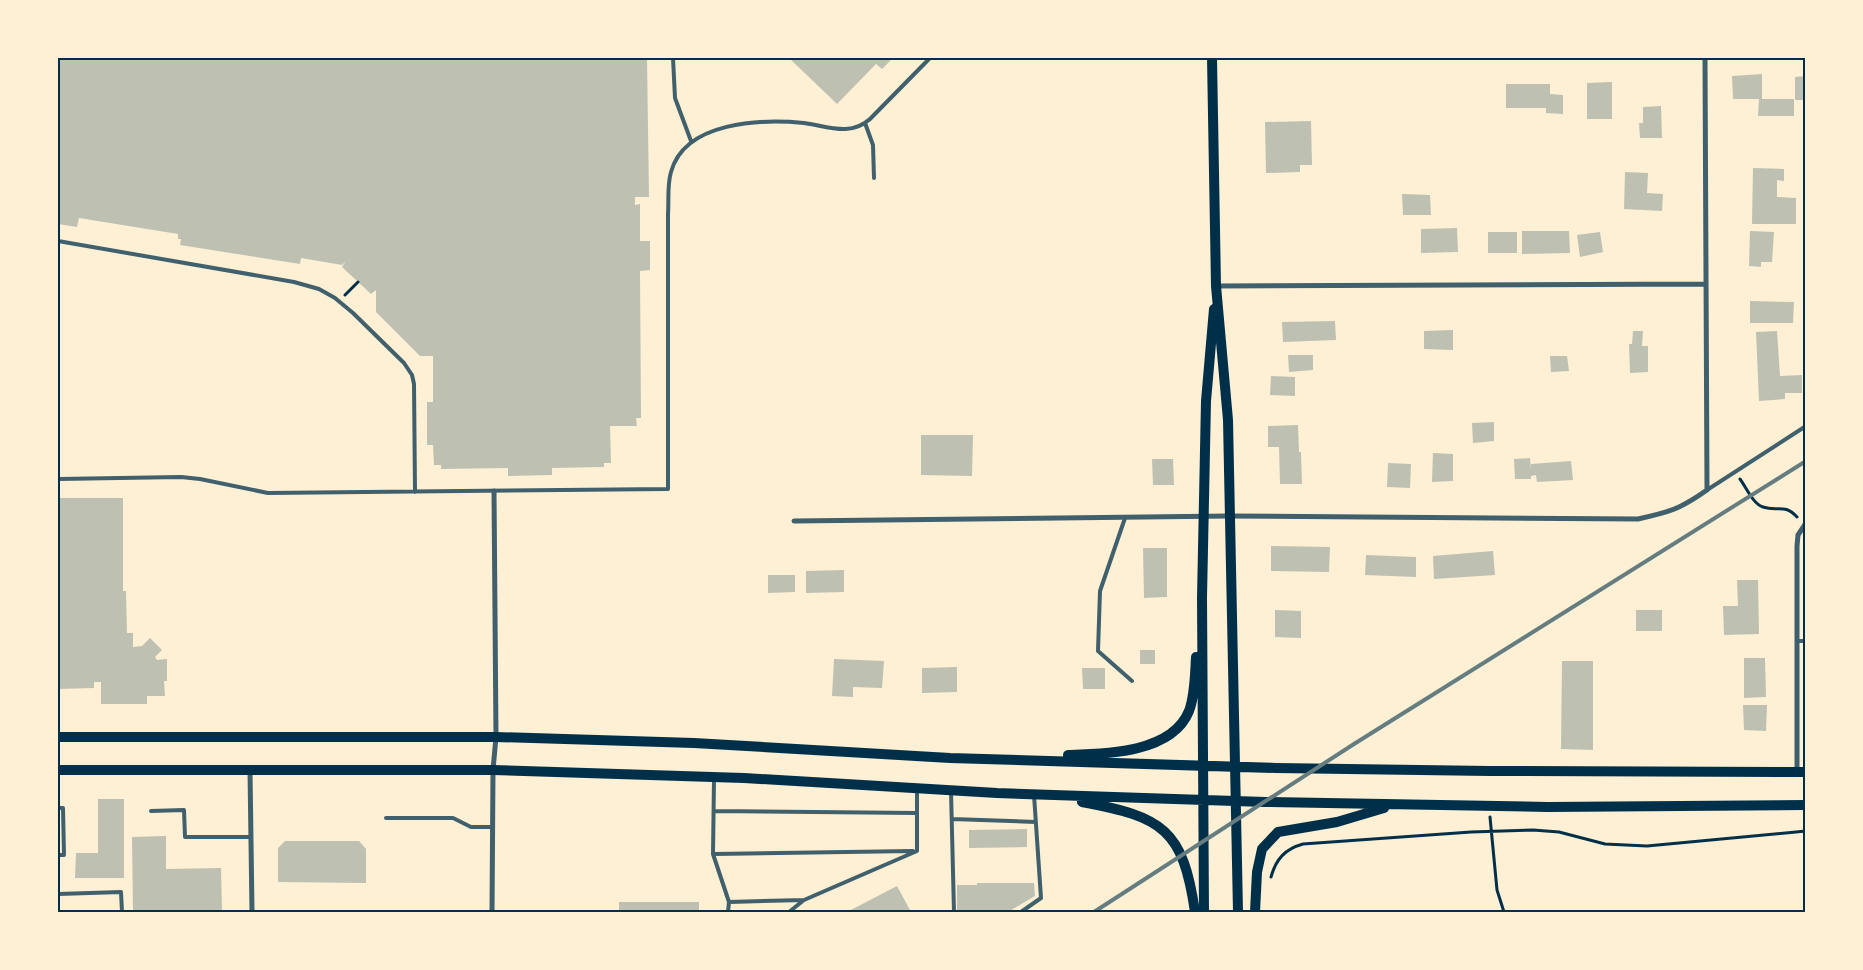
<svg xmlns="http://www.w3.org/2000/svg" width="1863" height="970" font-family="'IBM Plex Serif',serif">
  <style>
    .building { fill: #bec0b2 }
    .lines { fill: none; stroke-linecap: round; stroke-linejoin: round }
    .path { stroke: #003049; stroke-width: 3 }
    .service { stroke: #3f606c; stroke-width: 4 }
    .minor { stroke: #3f606c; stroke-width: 5 }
    .secondary { stroke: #003049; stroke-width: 10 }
    .rail { stroke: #657d81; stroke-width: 4 }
    .neatline { fill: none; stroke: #003049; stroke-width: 2 }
  </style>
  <rect width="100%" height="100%" fill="#fdf0d5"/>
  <path class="building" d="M58,58h589l2,139h-14v8l5,-1v37h10v29l-10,1 1,147h-5l1,8h-27l1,37h-7v4l-52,1v7l-44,1v-8l-67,1v-4h-7l-1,-20h-6v-43h6v-46h-13l-44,-44v-22l-5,4 -29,-27 4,-6 -4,4 -41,-7 -1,6 -120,-19 1,-6h-3v-5l-99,-16 -2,9 -19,-3z
    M789,58h104l-11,11 -6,-5 -39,40z
    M1762,74v25h32v17h-36l1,-17h-26l-1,-23z
    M1806,76v24h-11v-23z
    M1612,82v37h-25v-36z
    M1506,84h44v10l13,1v19l-17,-1v-5h-40z
    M1661,106l1,32h-22l-1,-15h4v-16z
    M1311,121l1,44h-12v7l-34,1 -1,-51z
    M1753,168l31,1v12l-7,-1v17l19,1v26h-44z
    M1625,172l23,1 -1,20 16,1 -1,17 -38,-2z
    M1402,194l28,1 1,20h-28z
    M1457,228l1,24 -37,1v-24z
    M1522,231h47l1,22 -48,1z
    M1750,231l24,1 -2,30h-11v5l-12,-1z
    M1488,232h29v21h-29z
    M1600,232l3,20 -23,5 -3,-22z
    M1750,301l44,1 -1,21h-43z
    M1335,321l1,19 -53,2 -1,-20z
    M1453,330v20l-29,-1v-18z
    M1633,331h10l-1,15h6v26l-18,1 -1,-29h3z
    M1777,331l3,45 22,-1v18h-17v6l-26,2 -3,-69z
    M1288,355h25v15l-24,2z
    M1550,356h17l2,15 -18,1z
    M1271,376l24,1v19l-25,-1z
    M1494,422v19l-21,2 -1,-20z
    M1298,425l1,27h2l1,32h-22l-1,-37h-11v-21z
    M921,435h52l-1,41 -51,-1z
    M1433,453l20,1v27l-21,1z
    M1530,458l1,12v-6l40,-3 2,19 -36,2 -1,-7 -5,1v3h-16l-1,-20z
    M1152,459h21l1,26h-21z
    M1388,463l23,1 -1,24 -23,-1z
    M58,498h65v93h3l1,42h6v14l9,-1 8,-8 12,12 -7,7 2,3 10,-1v22h-3l1,15h-18v8h-46v-22h-7v6l-36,1z
    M1271,546l59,1 -1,25 -58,-1z
    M1143,548h24v49l-23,1z
    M1493,551l2,24 -61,4 -1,-23z
    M1366,555l50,2v20l-51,-2z
    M844,570v22l-38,1v-22z
    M768,575h27v17l-27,1z
    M1737,580h21l1,54 -35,1 -1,-29h15z
    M1275,610l26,1v27l-26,-1z
    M1636,610h26v21h-26z
    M1140,650h15v14h-15z
    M1744,658h21l1,39 -22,1z
    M834,659l50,2 -2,27 -29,-1v10l-21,-1z
    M1562,661h31v89l-32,-1z
    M957,667v25l-35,1v-25z
    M1082,668h23v21h-22z
    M1743,705h24l-1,26 -22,-1z
    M98,799h26v79h-49l1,-25h22z
    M1027,829v18l-58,1v-18z
    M166,836v33l55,-1 1,43 -89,1 -1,-75z
    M285,841h74l7,8v34l-88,-1v-34z
    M977,883h57l1,13 -27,16h-51v-27h20z
    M897,886l14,26h-64z
    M619,902h80v10h-80z"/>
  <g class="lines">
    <path class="path" d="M345,295l13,-13
      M1740,479c6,8 13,25 23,28 15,5 21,-4 34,10
      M1490,817l7,73 7,22
      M1271,877c5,-18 14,-28 32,-33l168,-12 62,-2 26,2 46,12 42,2 159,-15"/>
    <path class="service" d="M673,58l2,40 16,43
      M865,123l8,22 1,33
      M58,241l236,41 25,7 16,9 18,15 51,50 8,12 2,9 1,108
      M58,479l123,-2 19,2 68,14 400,-4v-275c1,-13 -1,-29 3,-42 14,-51 90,-53 133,-49 23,3 46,14 66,-4l60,-61
      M1707,490l99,-64
      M1125,518l-25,73 -2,60 34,30
      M1797,641h9
      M714,779l-1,75 16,48 -1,10
      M951,791l3,121
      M58,808h5l1,47h-6
      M151,811l33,-1 1,27h66
      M714,811l203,2
      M386,818h67l18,9h21
      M952,819l84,3
      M713,854l200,-3
      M58,894l63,-2 1,20
      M729,902l75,-2
      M789,912l15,-12 113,-49v-63
      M1021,912l20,-14 -7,-103"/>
    <path class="minor" d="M1216,286l490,-2
      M794,521l435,-5 409,3c32,-7 42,-10 69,-29l-2,-432
      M250,770l2,142
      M1797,772v-226l1,-11 8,-12
      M492,912l1,-142 3,-33 -2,-246"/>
    <path class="secondary" d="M1212,58l4,228 12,134 10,492
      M58,737h438l198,6 256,15 326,10 214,3 316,1
      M1068,755c38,-1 104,-2 121,-44 6,-16 6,-37 7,-54
      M58,770h435l251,8 253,15 268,9 283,5 258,-2
      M1082,802c81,15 101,27 113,110
      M1204,912l-2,-314 4,-197 8,-92
      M1255,912l2,-40 5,-23 16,-17 59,-10 47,-14"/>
    <path class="rail" d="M1094,912l260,-168 452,-283"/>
  </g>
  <rect width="1863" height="970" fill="none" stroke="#fdf0d5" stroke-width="118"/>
  <rect x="59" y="59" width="1745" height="852" class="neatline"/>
</svg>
